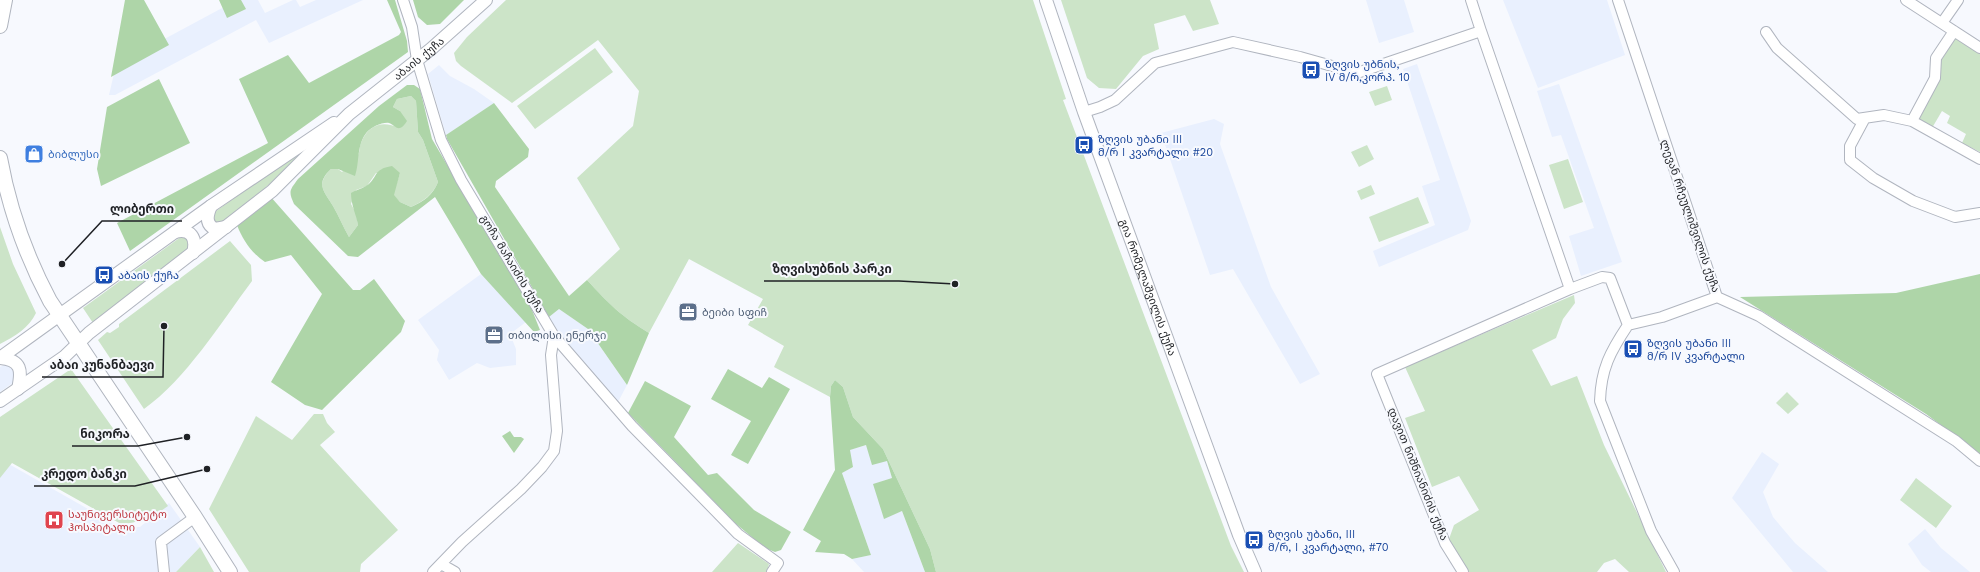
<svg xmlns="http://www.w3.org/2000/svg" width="1980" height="572" font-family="'Work Sans','Noto Sans Georgian',sans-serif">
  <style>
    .built { fill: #e9f0fe }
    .green { fill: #cce4c8 }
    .forest { fill: #aed5a8; fill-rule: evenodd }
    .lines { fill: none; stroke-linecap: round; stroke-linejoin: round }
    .minor-casing { stroke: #b0b5bf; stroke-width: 12 }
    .tertiary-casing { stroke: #b0b5bf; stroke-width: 14 }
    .secondary-casing { stroke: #b0b5bf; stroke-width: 16 }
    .minor { stroke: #fff; stroke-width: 10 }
    .tertiary { stroke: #fff; stroke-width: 12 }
    .secondary { stroke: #fff; stroke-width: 14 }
    .labels { text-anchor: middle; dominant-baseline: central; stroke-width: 4; stroke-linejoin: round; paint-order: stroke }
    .street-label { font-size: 11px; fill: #1f2125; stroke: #f7f9fe }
    .transit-label { font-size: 11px; fill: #164399; stroke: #f7f9fe; text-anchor: start }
    .shop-label { font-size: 11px; fill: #366cbe; stroke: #f7f9fe; text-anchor: start }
    .service-label { font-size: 11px; fill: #4e5e75; stroke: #f7f9fe; text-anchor: start }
    .health-label { font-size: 11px; fill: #be3a42; stroke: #f7f9fe; text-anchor: start }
    .leader { fill: none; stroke: #1f2125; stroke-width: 1.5 }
    .callout-dot { fill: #1f2125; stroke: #f7f9fe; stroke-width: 1.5 }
    .callout-label { font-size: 12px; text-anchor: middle; font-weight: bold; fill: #1f2125; stroke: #f7f9fe; stroke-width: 4; stroke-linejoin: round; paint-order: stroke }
  </style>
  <rect width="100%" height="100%" fill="#f7f9fe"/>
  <path class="built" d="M237,0h21l7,13 28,-13h3l4,7 16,-7h47l-94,43 -13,-23 -141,75h-6l7,-30z
    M1366,0h38l10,32 -35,11z
    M1503,0h104l18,55 -87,33z
    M1417,64l54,157 -3,9 -89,37 -6,-16 62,-26 -13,-39 18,-6 -37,-111z
    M439,65l11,11 24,13 20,14 -48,32 -18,-61z
    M1559,84l63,178 -41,14 -12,-40 25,-8 -33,-93 -9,2 -15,-46z
    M1214,119l10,5 -4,20 51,143 49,87 -20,10 -67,-115 -23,6 -49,-142z
    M481,274l45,48 -16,12 6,15v16l-26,3 -13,-5 -28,17 -12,-20 2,-10 -21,-30z
    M559,309l29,20 39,56 -9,17 -55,-62 -14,-23z
    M4,365h5l8,9 1,5 -18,13v-25z
    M866,445l21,16 5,17 -18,6 10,34 18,-7 23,61h-61l-12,-13 19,-4 -29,-82 11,-6 -4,-17z
    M1762,452l17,12 -16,28 10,25 22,26 33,29h-35l-61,-74z
    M0,459l118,67 22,1 29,-24 31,44 -24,25h-176z
    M1925,529l16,19 29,24h-39l-9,-7 -14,-21z"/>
  <path class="green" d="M506,0h527l33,99 -3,1 20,53 148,393 13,26h-308l-6,-23 -47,-100 -30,-32 -10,-30 -8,-7 -4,6 -1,11 -56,-30 10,-21 -36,-21 15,-26 -74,-40 -40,74c-28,-17 -40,-29 -62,-53l33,-31 -43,-71 56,-52 6,-35 -41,-51 -86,63 -51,-37 -5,-5 -2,-8 13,-16z
    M1061,0h149l9,24 -26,7 -8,-16 -31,9 5,25 -16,7 -27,33 -17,-1 -12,-10z
    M1955,38l25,16v98l-18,-9 4,-9 -19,-11 3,-7 -8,-5 -10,17 -14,-9 23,-43 -2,-15 13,-21z
    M595,48l18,24 -78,57 -18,-23z
    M1387,86l5,14 -17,6 -6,-14z
    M411,96l5,5 2,31 5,8 15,42c-5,13 -15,19 -27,25l-11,-5 -7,-7 7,-22h-24l-9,13 -11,4 -5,14 5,9 2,12 -9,12c-6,-10 -10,-21 -16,-31 -9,-15 -18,-21 -2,-37h7l4,3c5,-5 12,-11 16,-17 2,-3 1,-8 3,-12 7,-18 21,-23 38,-15l1,-17 -7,-4 4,-8z
    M1367,145l7,14 -15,8 -8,-15z
    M303,149l3,3 -84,74 -9,-4 -1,-8z
    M1568,159l15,43 -19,7 -15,-44z
    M1371,185l4,9 -14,6 -4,-9z
    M1418,197l11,26 -50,19 -10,-25z
    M0,227l13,37 23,49c-7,15 -21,23 -36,31z
    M186,235l5,12 -98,76 -10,-15 99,-72z
    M230,241l21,24 1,16c-32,43 -66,98 -108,128l-46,-69 9,-8 3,1 9,-6v-3z
    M1574,295l1,8 -12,16 -7,19 -24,12 19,36 26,-10 27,69 62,127h-37l-14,-13 -11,4 -7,9h-128l-20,-33 5,-14 25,-15 -20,-34 -27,11 -27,-69 20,-7 -20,-44z
    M71,369l97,137c-15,11 -29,17 -47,18l-109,-61 -12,15v-61z
    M1787,392l12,12 -11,10 -12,-11z
    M314,414h9l4,9 8,9 -15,13 78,85 -37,34 -1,8h-111l-40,-63 47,-93 36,24z
    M1916,478l36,28 -16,22 -36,-28z
    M738,543l31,21 -2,8h-55z
    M200,547l14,25h-38z"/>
  <path class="forest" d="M125,0h19l25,45 -58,32z
    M219,0h22l5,9 -19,9z
    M387,0h8l12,41 1,11 -278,199 -13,-28 151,-80 -29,-64 49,-24 21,28 90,-48 2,-3z
    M413,0h51l-24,24 -13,1 -9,-8z
    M159,79l31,64 -89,43 -4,-17 10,-62z
    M407,85h7l6,4 12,50 100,171 8,20 -6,2 -53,-58 -46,-77 -77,60 -10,-1 -54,-52c-6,-13 -4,-14 4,-25l81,-73zM411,96l5,5 2,31 5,8 15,42c-5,13 -14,19 -27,25l-11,-5 -6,-7 6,-22 -8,-7c-20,3 -14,13 -26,20 -5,3 -10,4 -15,7 0,12 5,21 7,32l-9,12c-6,-10 -10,-21 -16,-31 -9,-15 -18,-22 -2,-37h7l17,7c5,-14 1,-31 12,-44 5,-5 15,-10 22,-9 4,1 7,6 11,5 3,-1 5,-4 7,-7l-7,-10 -7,-4 4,-8z
    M494,103l35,46 -1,8 -32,24 -1,6 74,109 18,-16c22,24 34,36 62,53l-22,52 -39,-56 -29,-20 -10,8 -102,-178 -1,-4z
    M270,196l83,94h7l14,-11 31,42 -4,11 -79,78 -17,-5 -34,-23 51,-88 -31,-39 -26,7c-13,-9 -22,-21 -28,-37z
    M1980,274v180l-54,-40 -186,-117 156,-4z
    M728,369l34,19 7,-11 21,12 -42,75 -17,-9 20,-34 -40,-22z
    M835,380l8,7 10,30 30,32 47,100 6,23h-11l-23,-61 -18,8 -11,-35 19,-6 -5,-17 -15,4 -6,-20 -16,5 3,17 -11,6 29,82 -19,4 -8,-5 -29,-2 6,-11 -18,-11 32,-60 -5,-73 1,-11z
    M645,381l46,25 -17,31 34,38 9,-2 37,37 37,22 -10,18 -6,2 -10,-4 -30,-25 -107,-110z
    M510,431l4,6h7l3,2 -10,14 -12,-17z"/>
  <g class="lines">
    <defs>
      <path id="minor" d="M403,0l9,27 5,33 24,80 20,40 93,156 -3,19 6,76 -3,20 -12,16 -21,22 -59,53 -29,30
        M1618,0l99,297 42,19 197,125 24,20
        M1906,0l74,48
        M1942,23l16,-23
        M1481,31l89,258 32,-12 8,1 18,47
        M1766,32l11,16 80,71 27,-4 28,6 68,38
        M1084,112l16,-5 15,-7 40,-37 78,-21 67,15 57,16 124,-42 -10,-31
        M1865,118l-15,28v14l23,18 40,23 42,16 25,-4
        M1912,121l23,-43 1,-20 18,-27
        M554,336l78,90 66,67 40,41 40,29 -6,9
        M441,564l14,8
        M164,572l-3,-30 34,-25
        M1463,572l-18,-29 -68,-169 193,-85
        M1674,572l-23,-41 -51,-130c1,-32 10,-49 28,-76l34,-8 55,-20"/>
      <g id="tertiary">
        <path id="s1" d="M1046,0l38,112 155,423 16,37"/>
        <path d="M211,206c-4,9 -6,18 4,23l11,-2"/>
        <path d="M175,232c16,-4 22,6 18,21"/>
        <path d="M0,358l211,-152 123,-83"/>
        <path d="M0,358c22,2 22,13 18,31"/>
        <path id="s2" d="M0,401l64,-44 25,-24 183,-142 77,-77 82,-65 55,-49"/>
      </g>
      <path id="secondary" d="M0,26l5,-26
        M0,158c9,50 26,98 50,143l145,216 35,55"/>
    </defs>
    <use href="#minor" class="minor-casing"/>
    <use href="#tertiary" class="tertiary-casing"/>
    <use href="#secondary" class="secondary-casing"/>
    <use href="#minor" class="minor"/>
    <use href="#tertiary" class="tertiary"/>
    <use href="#secondary" class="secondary"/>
  </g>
  <defs>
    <symbol id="bus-square" viewBox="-11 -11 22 22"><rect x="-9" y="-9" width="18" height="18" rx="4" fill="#1a4fb4" stroke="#f7f9fe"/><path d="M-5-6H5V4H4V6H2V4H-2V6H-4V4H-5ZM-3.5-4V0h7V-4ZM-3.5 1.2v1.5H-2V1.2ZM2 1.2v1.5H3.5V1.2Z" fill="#fff"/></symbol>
    <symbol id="shop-square" viewBox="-11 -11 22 22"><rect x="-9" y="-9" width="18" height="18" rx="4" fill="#3f7fe0" stroke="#f7f9fe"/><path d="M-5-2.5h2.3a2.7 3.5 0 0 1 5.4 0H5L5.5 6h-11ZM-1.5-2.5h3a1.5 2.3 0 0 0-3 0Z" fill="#fff"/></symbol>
    <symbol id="office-square" viewBox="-11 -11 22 22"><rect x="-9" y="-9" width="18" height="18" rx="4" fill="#5c6f8a" stroke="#f7f9fe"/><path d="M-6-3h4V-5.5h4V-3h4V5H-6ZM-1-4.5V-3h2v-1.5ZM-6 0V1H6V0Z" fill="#fff"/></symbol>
    <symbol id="hospital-square" viewBox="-11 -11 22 22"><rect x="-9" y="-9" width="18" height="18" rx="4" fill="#e0444e" stroke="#f7f9fe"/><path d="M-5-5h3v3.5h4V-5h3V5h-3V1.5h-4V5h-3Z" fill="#fff"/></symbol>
  </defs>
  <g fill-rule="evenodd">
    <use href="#bus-square" x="1300" y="59" width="22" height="22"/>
    <use href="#bus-square" x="1073" y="134" width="22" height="22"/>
    <use href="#shop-square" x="23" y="143" width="22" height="22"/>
    <use href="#bus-square" x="93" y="264" width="22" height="22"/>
    <use href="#office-square" x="677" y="301" width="22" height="22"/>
    <use href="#office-square" x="483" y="324" width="22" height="22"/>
    <use href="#bus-square" x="1622" y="338" width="22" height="22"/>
    <use href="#hospital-square" x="43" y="509" width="22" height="22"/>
    <use href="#bus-square" x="1243" y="529" width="22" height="22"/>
  </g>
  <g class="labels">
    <g class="street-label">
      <text stroke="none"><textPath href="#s2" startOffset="542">აბაის ქუჩა</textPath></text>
      <text transform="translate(1690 216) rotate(71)">ლევან რჩეულიშვილის ქუჩა</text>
      <text transform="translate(512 264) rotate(59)">გოჩა მაჩაიძის ქუჩა</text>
      <text stroke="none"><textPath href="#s1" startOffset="305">გია რომელაშვილის ქუჩა</textPath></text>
      <text transform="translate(1418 474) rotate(68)">დავით ნიშნიანიძის ქუჩა</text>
    </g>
    <g class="transit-label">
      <text x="1325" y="64">ზღვის უბნის,<tspan x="1325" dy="13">IV მ/რ,კორპ. 10</tspan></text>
      <text x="1098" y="139">ზღვის უბანი III<tspan x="1098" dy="13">მ/რ I კვარტალი #20</tspan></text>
      <text x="118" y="275">აბაის ქუჩა</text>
      <text x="1647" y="343">ზღვის უბანი III<tspan x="1647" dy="13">მ/რ IV კვარტალი</tspan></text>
      <text x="1268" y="534">ზღვის უბანი, III<tspan x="1268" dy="13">მ/რ, I კვარტალი, #70</tspan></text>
    </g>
    <g class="shop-label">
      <text x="48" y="154">ბიბლუსი</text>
    </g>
    <g class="service-label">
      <text x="702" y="312">ბეიბი სფიჩ</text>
      <text x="508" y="335">თბილისი ენერჯი</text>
    </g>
    <g class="health-label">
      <text x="68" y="514">საუნივერსიტეტო<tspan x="68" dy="13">ჰოსპიტალი</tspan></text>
    </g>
  </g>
  <path class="leader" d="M62 264L102 221H182M955 284L899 281H764M164 326L163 377H42M187 437L138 446H72M207 469L135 486H34"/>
  <g class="callout-dot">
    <circle cx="62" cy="264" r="4"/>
    <circle cx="955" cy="284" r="4"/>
    <circle cx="164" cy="326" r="4"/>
    <circle cx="187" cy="437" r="4"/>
    <circle cx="207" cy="469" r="4"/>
  </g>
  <g class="callout-label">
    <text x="142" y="213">ლიბერთი</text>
    <text x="832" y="273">ზღვისუბნის პარკი</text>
    <text x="102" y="369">აბაი კუნანბაევი</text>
    <text x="105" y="438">ნიკორა</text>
    <text x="84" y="478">კრედო ბანკი</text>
  </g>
</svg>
